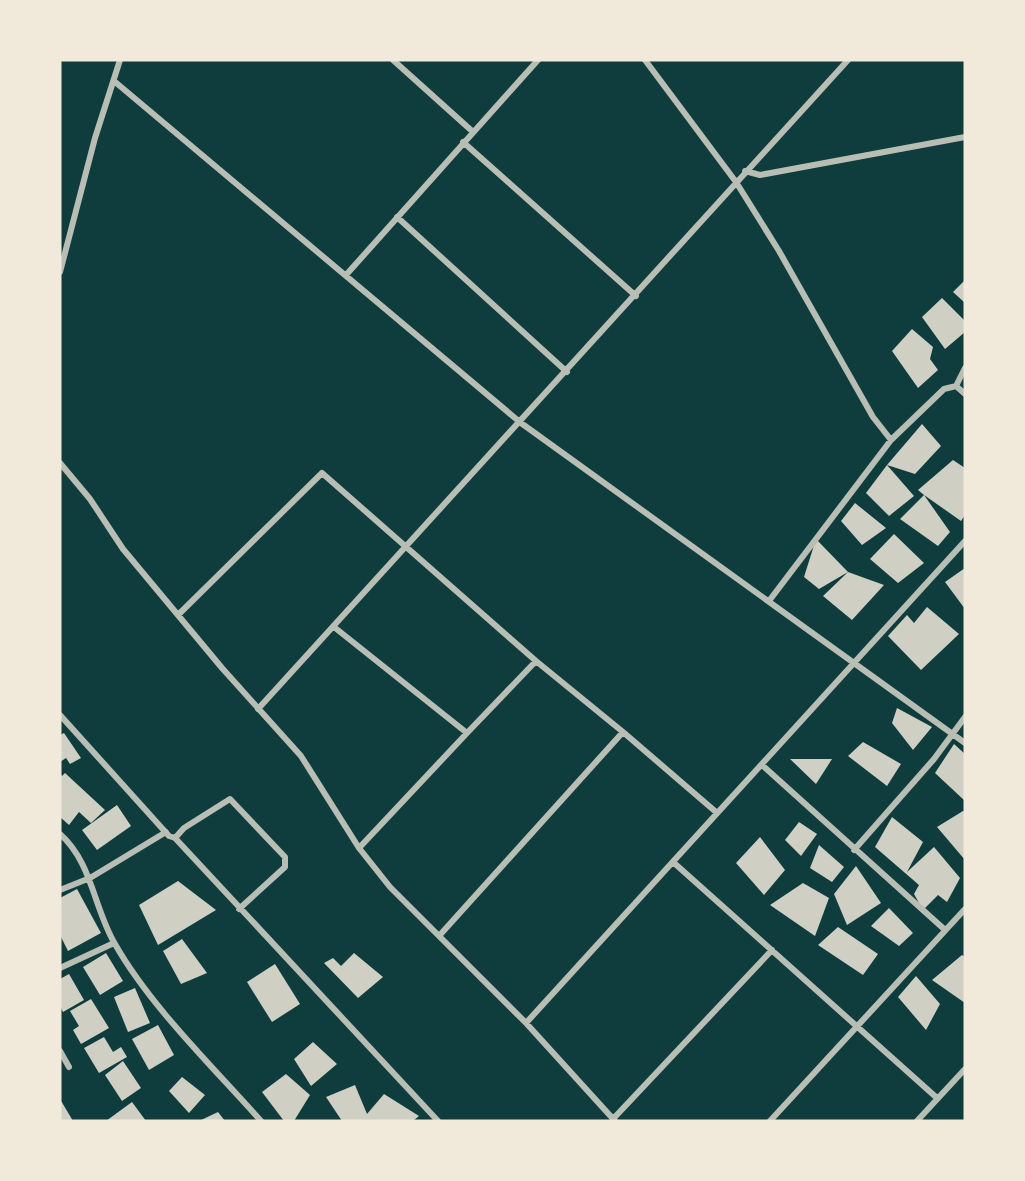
<svg xmlns="http://www.w3.org/2000/svg" width="1025" height="1181" font-family="'Work Sans',sans-serif">
  <style>
    .building { fill: #cfcfc3 }
    .lines { fill: none; stroke-linecap: round; stroke-linejoin: round }
    .minor { stroke: #b8beb3; stroke-width: 6 }
  </style>
  <rect width="100%" height="100%" fill="#0f3d3e"/>
  <path class="building" d="M965,280v23l-12,-11z
    M942,298l23,23v11l-20,17 -23,-32z
    M912,329l21,18 -3,12 8,11 -20,18 -26,-37z
    M922,424l19,22 -26,28 -28,-9 27,31 -25,20 -23,-23 21,-28z
    M953,460l12,8v47l-4,6 -37,-26 26,37 -12,14 -38,-27 24,-24 -6,-5z
    M855,503l31,25 -24,17 -21,-24z
    M894,534l30,29 -26,20 -28,-24z
    M816,539l32,33 36,13 -32,35 -29,-24 25,-24 -29,17 -15,-12z
    M965,568v41l-20,-27z
    M927,607l32,27 -38,36 -33,-34 19,-21 7,8z
    M897,708l35,19 -19,23 -21,-27z
    M64,733l17,25 -11,6 -4,-6 -6,4v-27z
    M863,742l38,22 -14,22 -39,-30z
    M954,744l11,10v47l-30,-28z
    M790,759h42l-16,25z
    M60,773l2,3 3,-3 40,37 -14,13 -12,-11 -10,13 -9,-8z
    M117,805l14,21 -34,24 -15,-20z
    M963,811l2,1v48l-28,-33z
    M892,817l31,25 -16,30 27,-25 26,31 -13,24 -9,-7 -15,15 -9,-16 5,-9 -44,-38z
    M799,822l18,12 -16,22 -16,-16z
    M760,837l25,33 -21,25 -28,-32z
    M819,845l25,22 -12,15 -22,-14z
    M856,866l25,37 -34,22 -13,-31z
    M178,881l38,29 -58,35 -19,-40z
    M803,883l26,15 -14,38 -45,-31z
    M77,889l24,44 -33,18 -8,-16v-37z
    M889,908l24,25 -14,13 -28,-20z
    M838,927l40,27 -15,21 -45,-30z
    M182,939l25,34 -26,11 -18,-33z
    M106,953l17,28 -23,14 -17,-28z
    M354,953l29,24 -25,21 -34,-35 9,-5 8,8z
    M962,955l3,2v46l-33,-23z
    M275,964l25,40 -28,18 -25,-40z
    M69,974l15,26 -21,12 -3,-6v-27z
    M916,976l24,28 -14,26 -28,-33z
    M135,988l15,35 -22,9 -14,-35z
    M91,999l18,29 -28,16 -8,-14 6,-4 -9,-15z
    M158,1025l16,30 -25,15 -17,-31z
    M104,1037l9,15 8,-5 6,10 -28,16 -15,-25z
    M313,1042l24,22 -26,22 -17,-27z
    M123,1061l18,27 -19,13 -17,-26z
    M286,1074l24,21 -16,26h-10l-22,-29z
    M182,1077l23,18 -16,18 -20,-22z
    M355,1085l12,29 17,-20 35,22 -6,5h-71l-16,-24z
    M60,1099l13,22h-13z
    M132,1102l14,19h-40z
    M218,1112l7,9h-26z"/>
  <g class="lines">
    <path class="minor" d="M393,60l79,71
      M645,60l91,122 43,69 94,166 18,23 -122,161
      M114,81l407,342 444,320
      M463,142l173,154
      M745,171l15,4 205,-38
      M397,217l170,155
      M60,272l35,-134 25,-78
      M346,275l192,-215
      M956,386l9,-18
      M891,440l53,-51 12,-3 9,8
      M60,463l30,36 33,50 99,119 79,88 58,92 31,39 136,136 89,98
      M179,614l143,-141 214,188 -69,72 -133,-106
      M258,709l590,-649
      M60,715l109,121 6,2 263,283
      M623,732l93,80
      M762,765l182,164
      M60,834c32,28 34,75 55,110 35,62 99,124 146,177
      M175,838l9,-10 46,-29 55,58v10l-46,42
      M359,848l108,-115
      M854,850l80,-91 31,-42
      M673,862l264,236
      M60,890l30,-12 76,-46
      M439,936l184,-204 -87,-71
      M60,968l54,-25
      M526,1023l439,-482
      M60,1051l9,16
      M613,1119l159,-169
      M770,1121l195,-212
      M917,1121l48,-52"/>
  </g>
  <rect width="1025" height="1181" fill="none" stroke="#f1e9da" stroke-width="123"/>
</svg>
